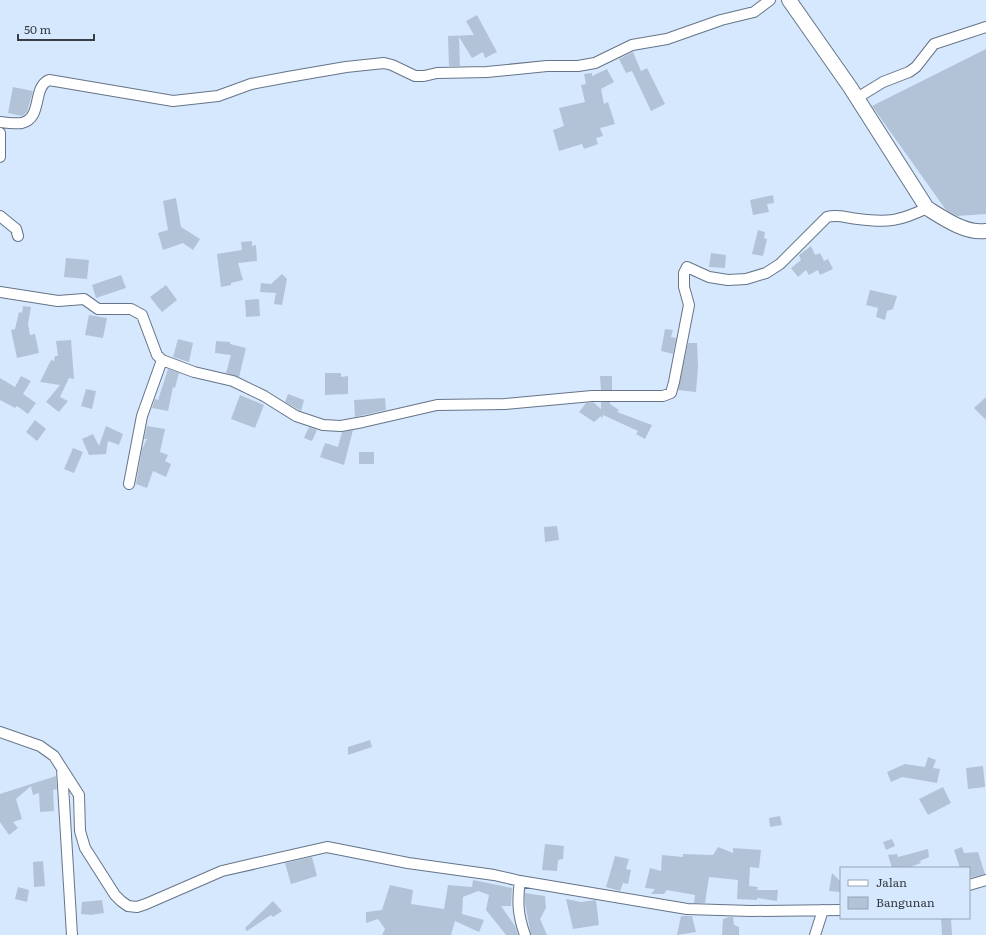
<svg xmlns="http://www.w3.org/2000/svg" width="986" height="935" font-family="Literata,serif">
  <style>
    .building { fill: #b2c3d8 }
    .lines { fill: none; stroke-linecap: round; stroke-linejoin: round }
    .street-casing { stroke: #657488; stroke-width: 12 }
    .secondary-casing { stroke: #657488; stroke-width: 16 }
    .street { stroke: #fff; stroke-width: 10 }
    .secondary { stroke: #fff; stroke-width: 14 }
  </style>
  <rect width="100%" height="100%" fill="#d6e8fe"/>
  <path class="building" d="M477,15l20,37 -12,6 -2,-6 -11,6 -13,-21 1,29h-11l-1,-30 26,-1 -8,-14z
    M986,49v165l-29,2 -11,-6 -74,-104z
    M633,52l8,19 6,-3 18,36 -14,7 -19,-40 -6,2 -7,-14z
    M607,69l7,13 -13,7 3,15 4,-2 7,22 -15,4 3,8 -7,2 2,6 -14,5 -2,-5 -23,7 -6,-21 11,-4 -5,-18 26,-6 -4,-17 5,-1 -2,-10 8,-1v3z
    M13,87l20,4 -6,21 -5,4 -14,-3z
    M773,195l1,8 -7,1 2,8 -16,3 -3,-15z
    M176,198l5,29 19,12 -7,11 -10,-7 -20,7 -5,-17 10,-3 -5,-29z
    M758,230l7,2 -1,6 3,1 -4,17 -11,-2z
    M252,241v5l4,-1 1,16 -19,2 5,17 -12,3v2l-10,2 -4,-33 25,-4 -1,-8z
    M811,246l4,9 5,-2 4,8 4,-2 5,10 -13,6 -2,-5 -9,5 -3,-5 -8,7 -7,-9 10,-8 -2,-5z
    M711,253l15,2 -1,13 -16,-1z
    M66,258l23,2 -2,19 -23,-2z
    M282,274l5,5 -5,26 -8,-1 2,-11 -16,-1 1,-9 10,1z
    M121,275l5,13 -30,10 -4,-13z
    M166,285l11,15 -15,12 -12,-15z
    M870,290l27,6 -4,13 -6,2 -2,9 -9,-3 2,-9 -12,-3z
    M259,299l1,17 -14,1 -1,-17z
    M23,306l8,1 -3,17 2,11 5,-1 4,19 -22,5 -6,-28 4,-1 4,-17 3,1z
    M89,315l18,3 -4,20 -18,-3z
    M665,329l8,1 -2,7 5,1 -3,16 -12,-3z
    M178,339l15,4 -4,19 -16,-5z
    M71,340l3,39 -5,-1 -9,19 8,4 -9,11 -13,-10 14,-17 -20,-3 11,-22 3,1 1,-5h3l-2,-15z
    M216,341l14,1v2l16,4 -7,29 -13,-4 5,-18 -16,-2z
    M688,343h9l1,24 -2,25 -18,-2z
    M168,369l11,4 -4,15 -2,-1 -5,24 -16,-3 3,-9 3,1z
    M325,373h16v4l7,-1v18l-23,1z
    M21,376l10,5 -8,13 13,9 -8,11 -11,-8 -2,2 -15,-8v-22l15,9z
    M600,376h12v14h-11z
    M86,389l10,2 -4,18 -11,-3z
    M288,394l16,6 -3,11 -16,-9z
    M240,395l24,10 -9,23 -24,-9z
    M986,397v23l-12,-12z
    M385,398l1,12 -31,7 -1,-17z
    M593,402l8,7v-7h9v2l9,6 -2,2 35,13 -7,14 -9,-5 2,-3 -35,-16 -1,4 -1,-3 -7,6 -15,-10 7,-9z
    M35,420l11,9 -9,12 -11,-9z
    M106,426l17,8 -4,11 -11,-4 -2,13 -17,1 -7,-16 11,-5 6,12z
    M147,426l18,3 -5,23 8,3 -3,6 6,3 -5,13 -13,-6 -6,17 -11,-4 6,-35 5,-10h-3z
    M309,427l8,3 -5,11 -8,-3z
    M353,430l-9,35 -24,-8 5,-14 13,4 4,-15z
    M73,448l10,4 -9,21 -10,-4z
    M359,452h15v12h-15z
    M557,526l2,14 -14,2 -1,-15z
    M370,740l2,7 -24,8v-8z
    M928,757l8,3 -3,8 7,1 -3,14 -35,-6 -11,5 -4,-10 18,-8 20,3z
    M983,766l2,21 -17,2 -2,-21z
    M56,776l1,13 -4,1 1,21 -14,1 -1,-19 -6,2 -2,-9 -15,13 6,20 -9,3 5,6 -9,7 -9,-13v-28z
    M943,787l8,16 -23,12 -9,-16z
    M780,816l2,9 -12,2 -1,-9z
    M892,839l3,7 -9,4 -3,-8z
    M545,844l19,2 -1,13 -5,1 -1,11 -15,-1z
    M718,847l15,6v-5l28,2 -2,18 -9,-1 -1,19 9,1 -1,3h21l-1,11 -20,-3v2l-20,-1 1,-19 -29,-3 -4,26h-11l1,-8 -28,-5 -3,4h-13l4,-5 -10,-1 5,-20 11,3 1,-16 21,2v-3l30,1z
    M962,847l2,6 14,-1 7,22 -16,4v-10h-9l-6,-18z
    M928,849l1,8 -9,4 1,2 -14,5h-15l-4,-13 9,-1 1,3z
    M615,856l14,3 -3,10 5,1 -3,14 -5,-1 -3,8 -14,-4z
    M312,857l5,19 -26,8 -6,-21z
    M43,861l2,25 -11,1 -1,-25z
    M832,873l9,9v10l-12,-1z
    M473,880l39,8 -1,18h-10l14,20 3,9h-12l-20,-25 3,-15 -11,-4 -15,6 -1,17 22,6 -5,12 -24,-11 -4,14h-69l3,-6 -7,-10 -12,4v-11l16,-2 8,-25 23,5 -2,14 33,5 4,-24 24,2z
    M18,887l11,3 -2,12 -12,-3z
    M525,893l20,3 1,12 -6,11 7,16h-16l-6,-32z
    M566,899l15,3 15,-2 3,25 -26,4z
    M102,900l2,13 -13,2 -10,-1 1,-12z
    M273,901l9,10 -9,6 -2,-2 -24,16 -2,-3z
    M681,916h11l4,16 -19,3z
    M729,917h4l1,8 5,2v8h-17l1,-16z
    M941,918h10l1,17h-10z"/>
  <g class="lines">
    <defs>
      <path id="street" d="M857,98l26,-16 26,-10 7,-5 18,-23 52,-17
        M0,122c7,1 15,2 22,1 21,-5 10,-36 27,-43l124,21 45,-5 33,-12 37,-7 58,-10 38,-4 8,2 23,11h9l13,-3 50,-1 60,-6h31l17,-3 37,-18 35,-6 54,-19 33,-8 16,-12
        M0,133v24
        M0,216l16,13 2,7
        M0,292l58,9 26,-2 14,10h33l11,6 15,40 5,5 -20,56 -13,68
        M162,360l32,12 39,9 31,15 32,20 27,9 18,1 22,-4 74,-17 68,-1 87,-8h71l8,-3 3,-11 15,-77 -5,-18v-14l3,-6 22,10 19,3 18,-1 20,-6 14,-9 47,-47c11,-3 20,1 31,2 30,4 42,2 69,-11
        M0,732l40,14 14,10 25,39 1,36 5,17 30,47 6,6 7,5 9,1 9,-3 76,-33 105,-24 81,16 86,12 26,6 167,28 64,2 90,-1
        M62,769l10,166
        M520,881c-3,20 -2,35 5,54
        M969,885l17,-5
        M815,935l8,-25"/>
      <path id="secondary" d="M789,0l61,87 77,121c16,10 39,26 59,23"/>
    </defs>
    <use href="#street" class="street-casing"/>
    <use href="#secondary" class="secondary-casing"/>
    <use href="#street" class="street"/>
    <use href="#secondary" class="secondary"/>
  </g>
  <rect x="840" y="867" width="130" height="52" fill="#d6e8fe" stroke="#96a4b4"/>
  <rect x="848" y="880" width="20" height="6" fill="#ffffff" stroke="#96a4b4"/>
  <text x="876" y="887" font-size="12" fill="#363d46">Jalan</text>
  <rect x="848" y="897" width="20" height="12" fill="#b2c3d8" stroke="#96a4b4"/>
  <text x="876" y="907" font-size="12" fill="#363d46">Bangunan</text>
  <path d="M18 34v6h76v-6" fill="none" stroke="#363d46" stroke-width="2"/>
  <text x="24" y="34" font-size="12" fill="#363d46" stroke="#d6e8fe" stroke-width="3" paint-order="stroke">50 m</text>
</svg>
